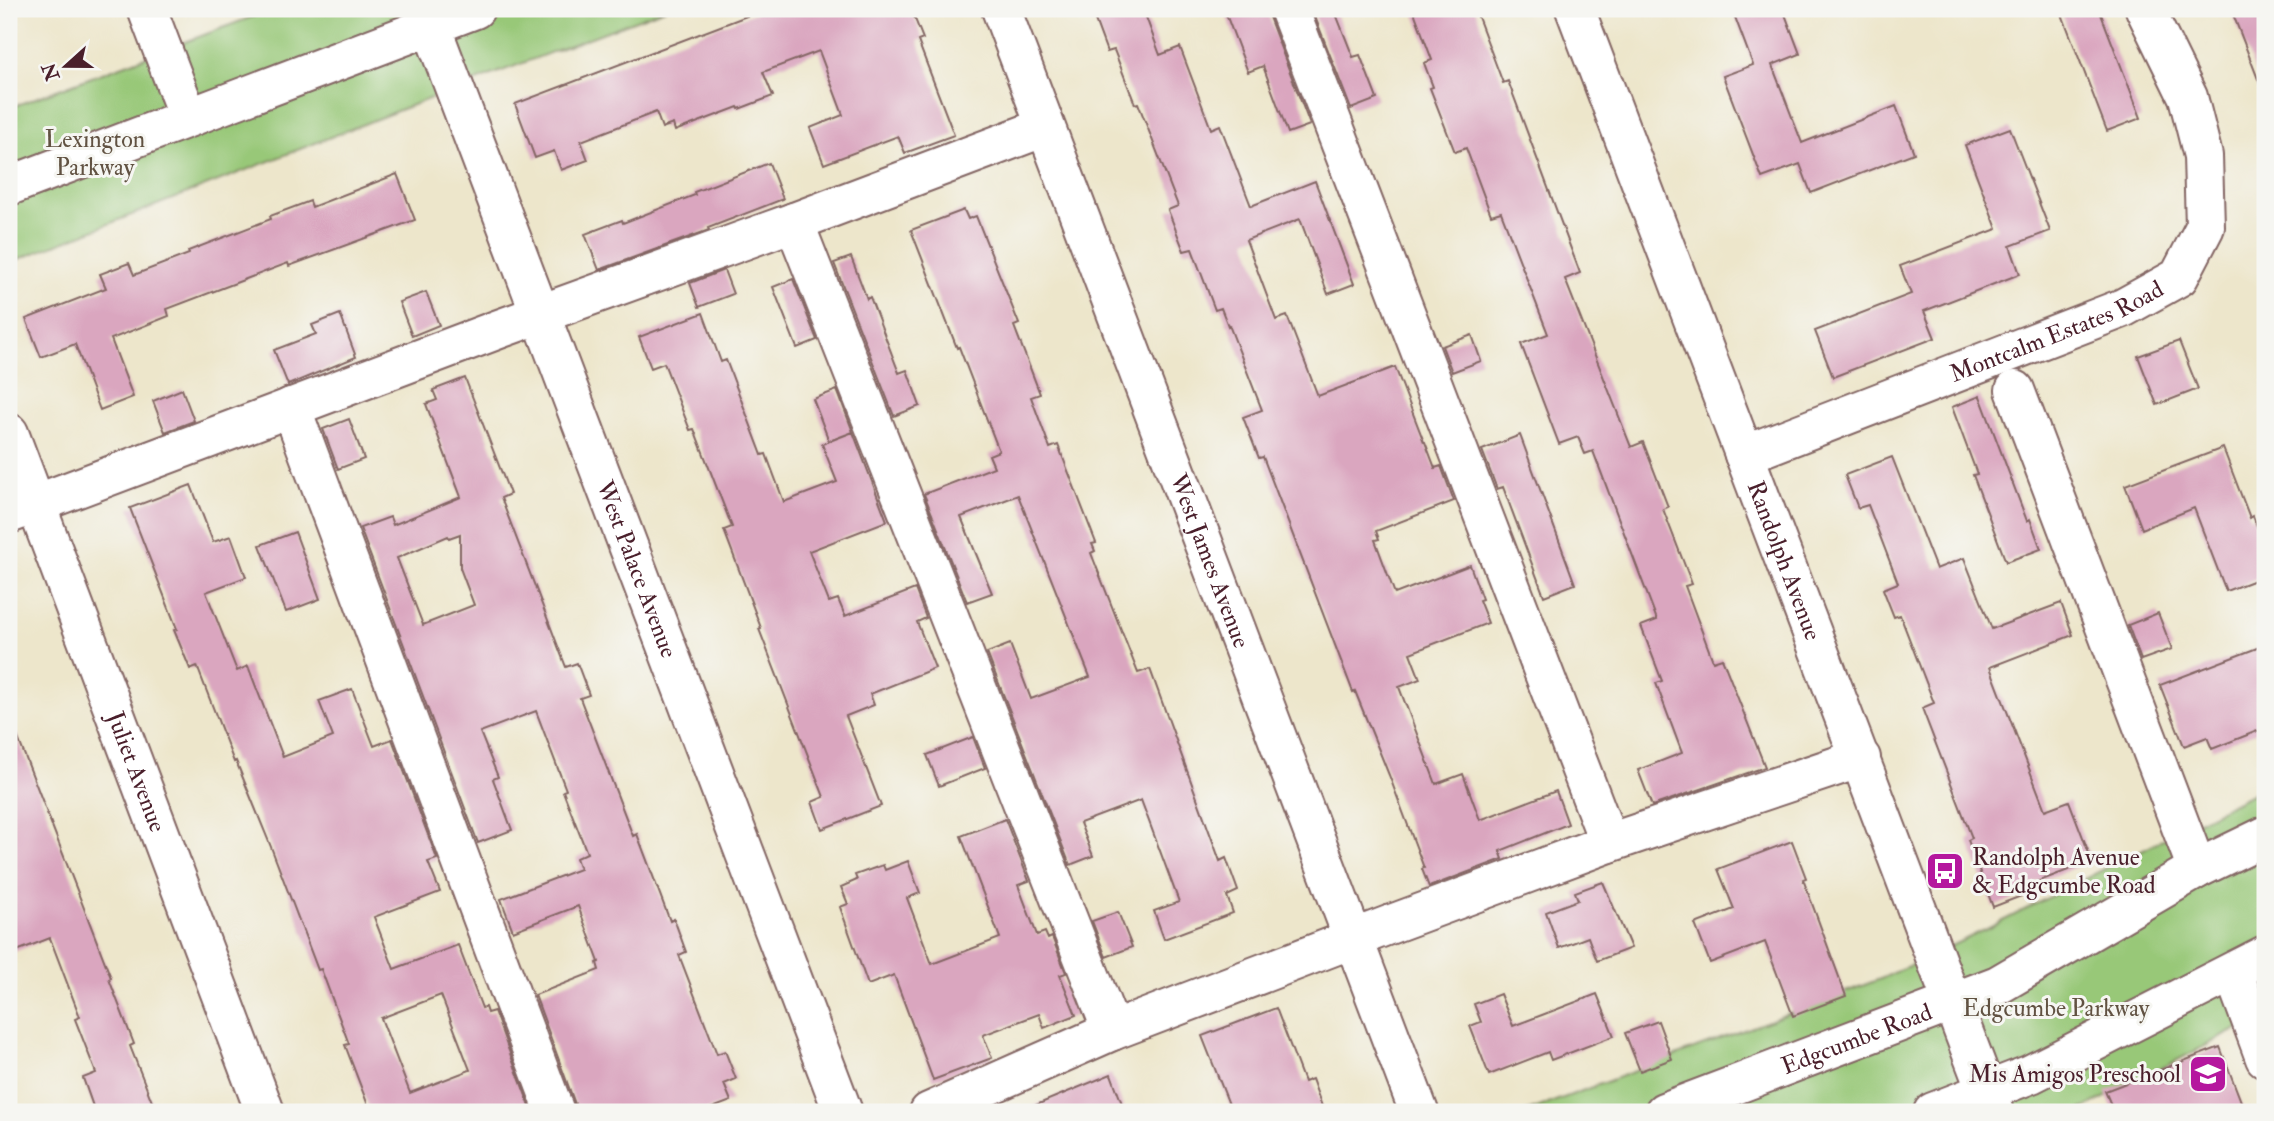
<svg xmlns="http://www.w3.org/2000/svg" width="2274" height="1121" font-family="'IM FELL Double Pica',serif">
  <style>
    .green { fill: #98c878; stroke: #717452; stroke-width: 2 }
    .building { fill: #daa6bf; fill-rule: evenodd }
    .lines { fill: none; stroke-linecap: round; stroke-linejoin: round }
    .minor-casing { stroke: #836563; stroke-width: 42 }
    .major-casing { stroke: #836563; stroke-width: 42 }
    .minor { stroke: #fff; stroke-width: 38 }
    .major { stroke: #fff; stroke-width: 38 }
    .labels { text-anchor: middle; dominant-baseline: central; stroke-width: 6; stroke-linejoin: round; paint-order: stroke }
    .park-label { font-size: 24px; fill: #615242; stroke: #f6f6f2 }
    .street-label { font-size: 24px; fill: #4a1f2b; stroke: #f6f6f2 }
    .poi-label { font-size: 24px; fill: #4a1f2b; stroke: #f6f6f2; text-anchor: start }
  </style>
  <rect width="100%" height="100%" fill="#f6f6f2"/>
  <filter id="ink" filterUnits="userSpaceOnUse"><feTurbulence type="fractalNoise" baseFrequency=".0143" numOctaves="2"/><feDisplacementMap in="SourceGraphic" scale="14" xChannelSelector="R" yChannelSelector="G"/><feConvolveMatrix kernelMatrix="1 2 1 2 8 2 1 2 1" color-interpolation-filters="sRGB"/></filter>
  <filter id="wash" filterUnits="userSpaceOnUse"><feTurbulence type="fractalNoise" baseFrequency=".00686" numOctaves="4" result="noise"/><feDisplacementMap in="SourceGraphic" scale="28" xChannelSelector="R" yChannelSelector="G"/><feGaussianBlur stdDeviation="1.57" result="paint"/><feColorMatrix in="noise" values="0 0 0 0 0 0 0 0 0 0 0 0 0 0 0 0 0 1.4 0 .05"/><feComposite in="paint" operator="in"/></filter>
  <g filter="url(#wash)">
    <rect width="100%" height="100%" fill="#ede6cb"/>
    <path class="green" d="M273,9h392l-268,102 -388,152v-155z
      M2265,787v228l-188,97h-551l357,-134 104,-49z"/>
    <g id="blocks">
      <path class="building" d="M765,9h146l12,30 -5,2 36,94 -49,18 -7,-17 -74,28 -14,-36 33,-13 -24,-64 -56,21 10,24 -34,13 -1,-2 -63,24 -2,-7 -11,4 -6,-16 -75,29 7,19 -27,10 -7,-19 -19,7 -20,-54z
        M1091,9h52l17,46 20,-8 31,82 9,-4 31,81 64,-25 39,103 -26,10 -28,-75 -54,21 30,80 11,-4 31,80 77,-29 29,75h1l10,26 6,-2 13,35 -78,30 3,8 -4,1 20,54 75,-29 12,34 -3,1 9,23 -78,30 10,26 -21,8 37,97 27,-10 17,46 76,-29 12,33 -68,27 3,8 -74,28 -7,-18 2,-1 -35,-93 -34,-84 -2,1 -90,-235 -4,1 -16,-41 19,-7 -33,-85 -1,1 -7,-18 -6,2 -23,-61 -8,2 -16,-41 10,-4 -40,-103 -3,1 -21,-54 -7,2z
        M1224,9h44l1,8 41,108 -22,8 -25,-67 -15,6z
        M1312,9h22l19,48 7,-2 17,44 -26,10z
        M1413,9h62l28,74 5,-2 72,192 -15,6 66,168 12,-5 25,65 -5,2 29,75 -7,2 28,75 9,-3 43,109 -113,39 -14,-36 44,-17 -26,-70 6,-2 -21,-55 16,-6 -64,-169 -8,3 -7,-17 -19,7 -38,-100 27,-10 -47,-122 -10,3 -25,-67 -11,4 -25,-64 3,-1 -9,-24 8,-3z
        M1732,9h51l17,45 -28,11 30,78 94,-37 18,47 -103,40 -11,-29 -38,14 -39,-102 30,-11z
        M2060,9h39l42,109 -34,13z
        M2231,9h34v82l-2,1z
        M2010,128l40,103 -40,15 10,28 -96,37 11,27 -102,39 -18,-46 96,-37 -11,-28 97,-37 -32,-84z
        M769,163l14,36 -75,29 1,2 -110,40 -14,-36 37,-14 1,3 72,-28 -1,-3z
        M397,174l18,46 -126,46 -1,-3 -121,46 2,7 -58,23 22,58 -33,13 -25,-66 -34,13 -15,-38 80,-31 -6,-14 29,-11 5,12 55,-21 -1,-3 83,-32 -1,-3 40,-15 2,6z
        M964,210l4,9 8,-3 43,108 -5,2 26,68 -9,3 19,51 8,-3 38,98 -4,1 3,7 -4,2 47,120 12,-4 70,192 6,-3 12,33 -11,5 6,17 -69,26 -10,-28 25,-9 -38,-102 -61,23 13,33 -23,9 -83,-212 23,-9 21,55 59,-22 -72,-182 -57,22 31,76 -25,9 -43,-108 70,-27 -5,-12 10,-4 -40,-104 -2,1 -46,-118z
        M851,257l16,42 3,-2 29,76 8,-3 13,36 -26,10 -60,-153z
        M724,270l9,24 -34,13 -9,-24z
        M793,279l24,61 -20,8 -24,-61z
        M426,292l13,33 -27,11 -13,-34z
        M703,313l18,49 5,-2 36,95 4,-1 18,48 53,-20 -15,-38 31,-12 34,89 -78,30 20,51 9,-3 7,17 70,-27 11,29 -9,4 18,46 -65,26 4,11 -28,11 35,90 -59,23 -10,-27 12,-5 -65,-168 2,-1 -37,-98 8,-3 -38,-98 -4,1 -26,-67 -13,5 -12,-31z
        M340,314l16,43 -68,28 -14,-35 42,-16 -4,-9z
        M1472,335l9,26 -29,11 -10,-26z
        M2179,341l19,48 -41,16 -19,-49z
        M465,378l45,116 -9,4 65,169 11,-4 12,32 -9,3 53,138 4,-2 33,87 4,-2 12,33 -7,3 38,99 8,-3 11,28 -12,5 7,17 -29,11h-126l-1,-8 -40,-109 64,-25 -2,-7 2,-1 -21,-56 -65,25 -12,-32 79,-30 -4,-11 11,-5 -24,-62 3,-1 -30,-79 -56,21 18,45 -5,2 19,51 -34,13 -118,-315 30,-11 3,8 68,-28 -35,-93 11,-4 -4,-10zM460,534v34l14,37 -51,20 -26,-67 51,-22 1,2z
        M182,389l12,32 -29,11 -12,-31z
        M837,390l16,42 -24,9 -16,-42z
        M1980,396l47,125 3,-2 11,30 -35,13 -33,-87 4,-1 -25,-67z
        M349,419l15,40 -26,10 -15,-40z
        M1520,435l55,149 -31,12 -41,-109 -6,2 -15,-39z
        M2223,448l27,70 3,-2 12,31v29l-39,15 -32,-83 -52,21 -17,-44z
        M1892,457l44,112 28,-11 28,71 69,-26 12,32 -83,32 55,143 24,-9 23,60 -71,27 3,7 -31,12 -25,-67 4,-2 -50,-130 12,-5 -34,-88 -6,2 -11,-28 15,-6 -30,-78 -10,3 -13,-33z
        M191,485l22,57 18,-6 15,41 -40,15 31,79 11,-5 35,91 50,-20 -14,-36 33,-12 22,57 18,-7 45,120 -9,3 12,30 -66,25 20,52 64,-24 24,63 3,-1 2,6 7,-2 38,101h-167v-2l4,-2 -24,-63 4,-1 -28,-75 -3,1 -47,-123 -35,-86 -2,1 -37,-96 -7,3 -16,-39 3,-1 -47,-121zM441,995l29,75 -60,23 -29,-75z
        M295,532l25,67 -34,13 -26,-67z
        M2158,613l14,36 -31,11 -13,-35z
        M2265,645v83l-53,21 -5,-12 -23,9 -24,-61z
        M11,720l100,258 -2,1 25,65 -4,2 26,66h-61l-12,-34 13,-5 -21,-54 5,-2 -30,-79 -41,16v-233z
        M973,737l12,31 -46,18 -12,-31z
        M1005,819l24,62 -11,4 19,50 8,-3 3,7 4,-2 14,36 -6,2 16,40 -32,13 -5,-14 -56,21 9,23 -59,22 -39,-105 -26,10 -28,-78 8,-3 -7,-17 16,-7 -2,-5 28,-10 2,5 23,-9 12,32 -13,5 25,66 68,-26 -39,-102z
        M1792,841l14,37 -3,1 43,117 -53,20 -28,-74 -55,21 -15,-39 39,-15 -16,-40z
        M1603,882l28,66 -34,13 -9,-24 -29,11 -13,-36 32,-12 -3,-8z
        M1118,912l14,35 -26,10 -14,-36z
        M1500,994l13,32 84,-32 17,42 -63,24 -3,-8 -59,23 -19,-49 11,-4 -7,-18z
        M1276,1008l28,74 8,-3 12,33h-92l-30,-76z
        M1658,1021l14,38 -32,12 -15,-38z
        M2220,1047l25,65h-131l-9,-21z
        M1111,1074l14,38h-100l-1,-2z"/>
    </g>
  </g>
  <g filter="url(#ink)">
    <use href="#blocks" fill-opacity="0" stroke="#836563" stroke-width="2"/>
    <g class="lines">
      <defs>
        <g id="minor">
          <path d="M147,9l41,108"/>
          <path id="s1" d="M1001,9l418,1103"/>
          <path d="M1289,9l320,834"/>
          <path id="s2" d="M431,26l412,1086"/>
          <path d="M794,222l318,809"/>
          <path d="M2015,390l182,479"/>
          <path d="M291,407l264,705"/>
          <path id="s3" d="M9,433l256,679"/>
          <path id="s4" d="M1744,455l379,-147 56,-31 26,-50 -2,-71 -15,-59 -43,-88"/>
          <path d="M9,514l490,-185 295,-107 251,-95"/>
          <path d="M2233,972l32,86"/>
          <path d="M929,1112l183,-81 282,-108 215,-80 252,-85"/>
          <path id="s5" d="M1664,1112l334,-127 199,-116 68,-33"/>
          <path d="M1933,1112l98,-38 234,-119"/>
        </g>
        <g id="major">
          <path id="s6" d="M1575,9l419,1103"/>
          <path d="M9,186l466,-177"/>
        </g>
      </defs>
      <use href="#minor" class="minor-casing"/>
      <use href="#major" class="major-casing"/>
      <use href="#minor" class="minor"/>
      <use href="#major" class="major"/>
    </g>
  </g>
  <defs>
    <symbol id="bus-square" viewBox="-11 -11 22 22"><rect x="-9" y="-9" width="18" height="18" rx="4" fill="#b5179e" stroke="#f6f6f2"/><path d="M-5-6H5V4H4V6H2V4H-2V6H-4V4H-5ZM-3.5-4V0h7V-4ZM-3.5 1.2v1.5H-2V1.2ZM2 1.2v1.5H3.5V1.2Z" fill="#fff"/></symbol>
    <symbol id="school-square" viewBox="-11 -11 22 22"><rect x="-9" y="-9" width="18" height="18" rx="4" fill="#b5179e" stroke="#f6f6f2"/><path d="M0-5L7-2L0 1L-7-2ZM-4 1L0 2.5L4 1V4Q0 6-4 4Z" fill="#fff"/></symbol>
  </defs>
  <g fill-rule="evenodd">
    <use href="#bus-square" x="1923" y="849" width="44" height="44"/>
    <use href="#school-square" x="2186" y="1052" width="44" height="44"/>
  </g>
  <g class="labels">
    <g class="park-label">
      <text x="95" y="139">Lexington<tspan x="95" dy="28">Parkway</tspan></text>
      <text x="2056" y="1008">Edgcumbe Parkway</text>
    </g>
    <g class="street-label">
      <text stroke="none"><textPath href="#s4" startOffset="336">Montcalm Estates Road</textPath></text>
      <text stroke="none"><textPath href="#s1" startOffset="590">West James Avenue</textPath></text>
      <text stroke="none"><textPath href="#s6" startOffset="590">Randolph Avenue</textPath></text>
      <text stroke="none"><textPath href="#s2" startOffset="581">West Palace Avenue</textPath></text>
      <text stroke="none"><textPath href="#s3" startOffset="362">Juliet Avenue</textPath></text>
      <text stroke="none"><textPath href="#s5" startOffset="206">Edgcumbe Road</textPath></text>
    </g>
    <g class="poi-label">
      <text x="1972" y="857">Randolph Avenue<tspan x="1972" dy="28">&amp; Edgcumbe Road</tspan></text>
      <text x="2181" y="1074" text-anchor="end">Mis Amigos Preschool</text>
    </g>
  </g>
  <rect width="2274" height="1121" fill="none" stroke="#f6f6f2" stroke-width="35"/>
  <g transform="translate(66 66) rotate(249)" stroke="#f6f6f2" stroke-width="5" paint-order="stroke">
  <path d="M0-5L12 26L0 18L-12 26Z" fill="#4a1f2b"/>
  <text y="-10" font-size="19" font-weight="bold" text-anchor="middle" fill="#4a1f2b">N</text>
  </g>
</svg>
